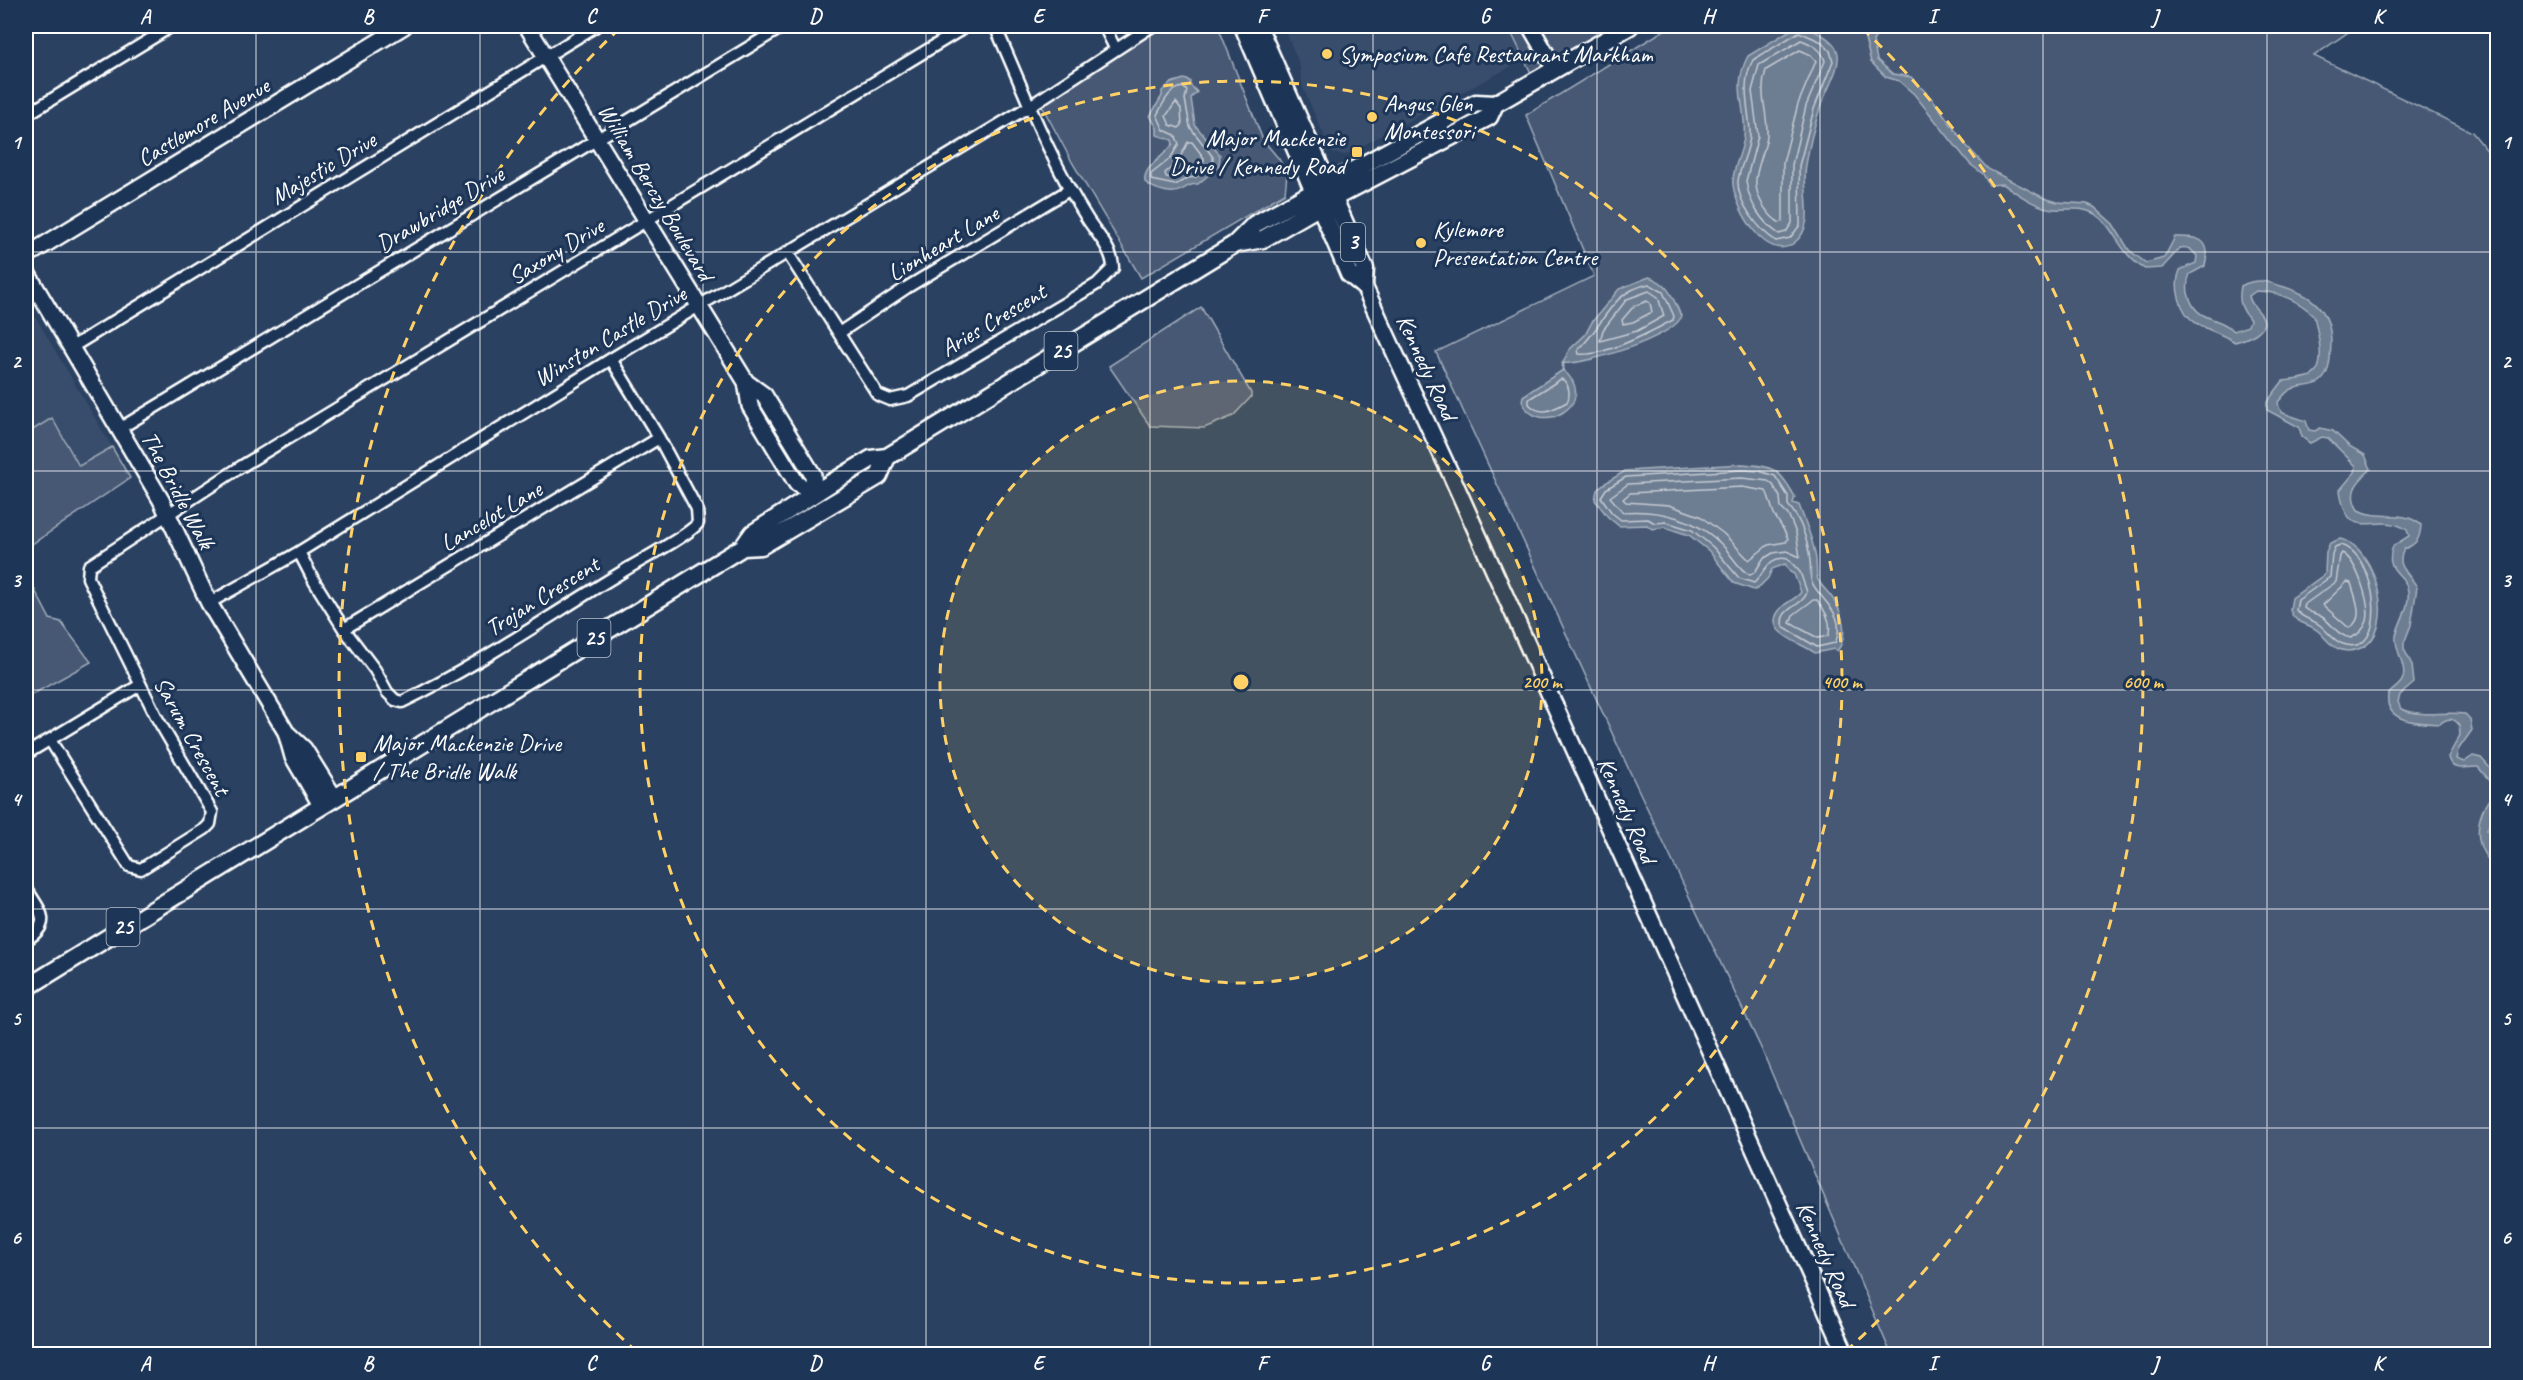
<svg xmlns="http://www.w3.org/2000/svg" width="2523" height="1380" font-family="Caveat,sans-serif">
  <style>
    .built { fill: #394e6c }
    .green { fill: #465975; stroke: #a2acba; stroke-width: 1.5 }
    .water { fill: #6d7d92; stroke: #a7b1be; stroke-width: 1.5 }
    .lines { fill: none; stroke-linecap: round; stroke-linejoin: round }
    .shore { stroke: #c5cbd3; stroke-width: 1.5 }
    .stream { stroke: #a7b1be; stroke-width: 3 }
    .street-casing { stroke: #fff; stroke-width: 15 }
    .secondary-casing { stroke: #fff; stroke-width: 20 }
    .primary-casing { stroke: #fff; stroke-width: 21 }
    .street { stroke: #1d3557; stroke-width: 10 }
    .secondary { stroke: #1d3557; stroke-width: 15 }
    .primary { stroke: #1d3557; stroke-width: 16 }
    .grid { fill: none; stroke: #fff; stroke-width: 1.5; stroke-opacity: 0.55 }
    .ring { fill: none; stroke: #ffd166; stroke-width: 3; stroke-dasharray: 10 8 }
    .poi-dot { fill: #ffd166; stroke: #1d3557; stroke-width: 2 }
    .labels { text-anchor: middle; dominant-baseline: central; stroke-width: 6; stroke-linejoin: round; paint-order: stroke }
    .shield { fill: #1d3557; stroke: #bbc2cd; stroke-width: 1.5 }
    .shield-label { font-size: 22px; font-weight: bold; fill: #fff }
    .poi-label { font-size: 24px; fill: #fff; stroke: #1d3557; text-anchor: start }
    .street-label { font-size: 24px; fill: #fff; stroke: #1d3557 }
    .centre { fill: #ffd166; stroke: #1d3557; stroke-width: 3 }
    .ring-label { font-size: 18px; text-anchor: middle; font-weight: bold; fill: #ffd166; stroke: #1d3557; stroke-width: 6; stroke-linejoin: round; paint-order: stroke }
    .neatline { fill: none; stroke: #fff; stroke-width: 2 }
    .grid-label { font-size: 20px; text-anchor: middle; font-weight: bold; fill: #fff }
  </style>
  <rect width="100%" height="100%" fill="#2a4161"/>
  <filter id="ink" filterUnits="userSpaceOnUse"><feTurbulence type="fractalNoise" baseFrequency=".0167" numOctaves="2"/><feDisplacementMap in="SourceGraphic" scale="12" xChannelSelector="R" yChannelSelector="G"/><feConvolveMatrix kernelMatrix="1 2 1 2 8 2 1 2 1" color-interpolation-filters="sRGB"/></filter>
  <g filter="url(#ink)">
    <path class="built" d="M1283,26h236l6,33 -180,96 -13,-2 -29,-65 -4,-25z
      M26,301l86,146 -33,19 -27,-48 -26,16z"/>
    <path class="green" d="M1166,26h52l45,114 16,19 8,15 -2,19 -144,85 -69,-116 -30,-56 76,-52z
      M1508,26h127l-99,57z
      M1671,26h686l-43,30 158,76 26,32 -1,1190h-606l-130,-306 -131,-276 -194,-420 158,-76 -68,-161z
      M1201,307l50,86v4l-18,19 -29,12 -54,-2 -41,-60z
      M52,418l27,48 33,-19 18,31 -104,70v-114z
      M26,573l24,46 11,3 30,40 -65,36z"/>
    <path class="water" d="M1866,26h23l-7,1 -9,14 4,19 16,14 18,3 24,25 30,42 23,25 56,29 13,4 30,2 7,3 19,17 16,26 17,13 18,-5 11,-21c12,0 31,-2 32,15 1,4 -2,10 -2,14l-15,8c-3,6 -3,12 -2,19 7,30 30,22 46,38l14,-5 2,-6c-9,-12 -12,-18 -9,-34 15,-8 25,-5 40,0 32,9 50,24 50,58 -1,10 0,19 -4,28 -7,17 -21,12 -35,17 -6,2 -10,9 -14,13l1,6 4,5 23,8 3,9 6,1 5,-3 13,3 16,15 16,9 6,14c-14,13 -24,23 -13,41 20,11 45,-1 63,15 -1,14 -4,19 -17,24 -9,18 4,22 13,38l-6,38 -7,18v6l8,16 2,18 -14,12 -2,7 3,7c22,9 42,2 64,5l5,5 2,11 -14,20 -2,9 8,3 9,-6 8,2 16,18v28l-10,26 10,18v20c-26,-20 -23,-53 -2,-76l-4,-10 -13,-15c-12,-1 -26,7 -30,-10l12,-22 -1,-10c-5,-8 -13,-7 -19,-1 -20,-1 -56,-1 -52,-29 5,-7 13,-9 15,-17 4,-13 -9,-28 -7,-42 3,-15 14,-28 12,-45 -3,-20 -25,-18 -15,-45l16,-10 -2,-6c-28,-21 -60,18 -67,-40l15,-18 1,-6 -28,-28 -6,-1 -12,6 -8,-6 -3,-10 -32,-17v-8l16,-21c8,-1 21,-2 28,-5 17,-8 6,-46 3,-60 -13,-15 -38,-25 -58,-25l-7,5c2,10 8,12 13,20 9,15 -17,23 -27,26 -13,-8 -27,-12 -39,-19 -16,-10 -23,-36 -16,-53l16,-7 1,-7c-5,-6 -9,-10 -17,-8l-18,20 -17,1c-26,-15 -30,-42 -50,-55 -14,-8 -26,-4 -41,-5 -18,-1 -37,-16 -51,-25l-14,1 -6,-11 -13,-10 -56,-70 -15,-13 -13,-4 -15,-15 -7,-27z
      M1803,27c57,18 31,43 17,81 -6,18 -11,38 -14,57 -5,25 12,60 -12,78 -28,21 -58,-34 -61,-58 -2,-15 10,-33 11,-49 3,-30 -13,-48 4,-80l44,-27z
      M1184,79l6,2v4l7,7 -6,6 4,27 25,30 -1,11 -21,18c-10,-1 -14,7 -24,8 -9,1 -22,-4 -29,-10 -3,-15 19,-25 28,-38l-1,-4 -15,-5v-7l-7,-12 12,-20v-5l9,-8z
      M1649,277c20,6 24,21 32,39 -3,20 -99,50 -118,47l6,-13 16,-15 7,-13 27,-33z
      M1563,370c40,34 -27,69 -41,31l1,-5z
      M1742,464c32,2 38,5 53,33l-2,6 6,2c6,17 13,31 16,49 2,7 1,15 2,23 2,8 12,15 16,22 10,14 16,38 4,52l-3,-2 -19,4c-14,-11 -58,-21 -32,-47 6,-5 14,-8 18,-14l-7,-18 -4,-2 -5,-8 -13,5 -4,9 -11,11 -3,1 -20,-7 -25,-32 -20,-16 -25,-8 -12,2 -5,-4 -28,1 -11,-9 -13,-17 2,-10 5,-5 23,-14z
      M2340,539c35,5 59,92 21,109 -7,3 -15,4 -22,1 -10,-4 -14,-12 -21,-18 -10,-9 -23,-6 -28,-21l2,-12 33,-24 1,-22 4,-9z"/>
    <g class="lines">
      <path class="shore" d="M1799,32l23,10 8,9 3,10 -19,48 -15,57 1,59 -10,13 -14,3c-17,-11 -39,-38 -38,-60 2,-17 13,-32 12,-49 -1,-25 -10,-49 3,-72z
        M1801,40c11,4 21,9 24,21l-19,45 -14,59v58l-6,9 -7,2c-18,-12 -30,-31 -33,-53l12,-45 -6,-45 7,-26z
        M1800,50l11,5 5,6 -18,43 -15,59v58l-3,2c-12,-7 -23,-24 -24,-38 -2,-14 10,-35 11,-50 1,-24 -9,-40 -1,-65z
        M1183,87l4,4 -2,8 5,28 23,30v7l-17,13 -8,1 -13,7 -24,-5v-6l19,-15 9,-15 -4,-9 -11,-5 -7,-15c7,-13 12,-26 26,-28z
        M1176,102l5,7 1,16 -3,3 -9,-3 -4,-9z
        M1188,142h4l12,16v3c-10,7 -25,18 -38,16l-1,-4 12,-10z
        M1649,284l14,8 11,24 -1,4c-22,12 -71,37 -94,34l-1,-4c27,-25 31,-58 71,-66z
        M1649,291l9,6 6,19 -27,15 -37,10 3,-11 24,-31z
        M1647,301l3,2 2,9 -19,10 -10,2 -1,-4 12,-14z
        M1561,379c8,3 10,16 6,23 -13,7 -26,15 -38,2v-5z
        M1742,470l17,1 16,5 13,20v9c13,14 20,36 22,56 1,6 0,13 1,19 6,19 38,33 24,63l-18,4 -34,-20c-6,-19 20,-20 24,-35l-7,-20 -12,-13c-19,-5 -23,14 -34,24l-15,-5 -26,-31 -21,-17 -26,-8 -11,1 -7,-4 -27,1 -9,-7 -11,-16 5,-8 20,-12z
        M1742,478l26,3 5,4 7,12 1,11 8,8 7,17 4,24 -13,-6 -14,2 -10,6 -8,13 -5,3c-10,-4 -18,-19 -25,-27 -26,-29 -65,-39 -102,-36l-13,-15 18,-13z
        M1742,487l24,4c4,7 4,12 7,20 3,10 11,16 15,28l-2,3 -18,3 -19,15 -25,-26 -24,-18 -31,-11 -43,-3 -3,-3 7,-6z
        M2340,545c37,6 51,115 3,99 -9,-3 -14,-11 -21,-17 -8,-8 -19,-7 -26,-17l2,-10 32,-23 2,-23 3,-7z
        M2342,553c15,7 29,52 25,68 -3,8 -9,14 -16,17 -14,-2 -18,-14 -29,-21 -6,-4 -13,-4 -18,-9l1,-4 31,-22 4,-26z
        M2347,582l4,1c4,15 15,36 -2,45l-26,-23z
        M1813,600h4c8,10 16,24 11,36l-10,2 -28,-15 3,-8z"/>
      <path class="stream" d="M1563,363v7"/>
      <defs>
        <path id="street" d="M1104,26l11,22
          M26,115l146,-89
          M787,252l91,143 12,5 18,-4 189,-112 16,-16c0,-18 -16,-34 -25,-48 -39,-61 -64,-129 -93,-194
          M839,333l67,-45 163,-98
          M72,347l524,-321
          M119,429l665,-403
          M299,552l15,29 30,48 31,41 12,22 8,8 7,2c77,-37 147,-86 220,-130 15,-10 68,-37 76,-49l-1,-14 -38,-71 -48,-79
          M209,603l90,-51 312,-193 419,-253 122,-80
          M344,629l315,-191
          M50,740l79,126 12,3 64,-40 5,-5 2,-12 -55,-94 -69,-140 1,-12 153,-100 725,-440
          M26,754l114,-69
          M26,888c14,23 28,35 0,52"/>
        <path id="secondary" d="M527,26l219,356 4,24 47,78 17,9 -1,-18 -49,-80 -18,-13
          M1530,26l25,43
          M26,256l378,-230
          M26,271l135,229 48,103 77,129 7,25 28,48
          M1364,286l88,191 394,877
          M288,734l16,15 30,48"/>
        <path id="primary" d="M1243,26l106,248 15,12
          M1258,26l107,243 -1,17
          M1235,244l28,-5 71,-41 155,-81 6,-13
          M743,547l18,-1 118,-70 8,-19
          M26,988l717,-441 10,-14 78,-50 40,-24 16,-2 348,-213 20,-20 221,-121 19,1 135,-78"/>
      </defs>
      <use href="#street" class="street-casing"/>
      <use href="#secondary" class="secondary-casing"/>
      <use href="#primary" class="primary-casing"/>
      <use href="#street" class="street"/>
      <use href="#secondary" class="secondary"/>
      <use href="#primary" class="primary"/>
    </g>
  </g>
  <path class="grid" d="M256,26v1328M480,26v1328M703,26v1328M926,26v1328M1150,26v1328M1373,26v1328M1597,26v1328M1820,26v1328M2043,26v1328M2267,26v1328M26,252h2472M26,471h2472M26,690h2472M26,909h2472M26,1128h2472"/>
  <circle cx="1241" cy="682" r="301" fill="#ffd166" fill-opacity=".12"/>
  <g class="ring">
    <circle cx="1241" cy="682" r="301"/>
    <circle cx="1241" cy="682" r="601"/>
    <path d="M637 1352A902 902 0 0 1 620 28M1862 28A902 902 0 0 1 1845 1352"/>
  </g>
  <g class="poi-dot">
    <circle cx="1327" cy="54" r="6"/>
    <circle cx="1372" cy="117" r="6"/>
    <rect x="1351" y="146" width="12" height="12" rx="3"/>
    <circle cx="1421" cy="243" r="6"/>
    <rect x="355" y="751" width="12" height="12" rx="3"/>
  </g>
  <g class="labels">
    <g class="shield">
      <rect x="1341" y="223" width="24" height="38" rx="4.5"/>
      <rect x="1044.5" y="332" width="33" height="38" rx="4.5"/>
      <rect x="577.5" y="619" width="33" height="38" rx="4.5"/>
      <rect x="106.5" y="908" width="33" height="38" rx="4.5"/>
    </g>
    <g class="shield-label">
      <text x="1353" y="242">3</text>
      <text x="1061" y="351">25</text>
      <text x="594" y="638">25</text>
      <text x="123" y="927">25</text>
    </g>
    <g class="poi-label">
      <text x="1339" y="54">Symposium Cafe Restaurant Markham</text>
      <text x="1384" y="103">Angus Glen<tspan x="1384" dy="28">Montessori</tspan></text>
      <text x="1345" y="138" text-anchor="end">Major Mackenzie<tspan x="1345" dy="28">Drive / Kennedy Road</tspan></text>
      <text x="1433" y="229">Kylemore<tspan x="1433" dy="28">Presentation Centre</tspan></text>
      <text x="373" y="743">Major Mackenzie Drive<tspan x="373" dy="28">/ The Bridle Walk</tspan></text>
    </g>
    <g class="street-label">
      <text transform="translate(203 122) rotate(-31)">Castlemore Avenue</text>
      <text transform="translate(323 168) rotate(-31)">Majestic Drive</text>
      <text transform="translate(656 192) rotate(59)">William Berczy Boulevard</text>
      <text transform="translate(440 209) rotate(-31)">Drawbridge Drive</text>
      <text transform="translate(943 243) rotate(-31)">Lionheart Lane</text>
      <text transform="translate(556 251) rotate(-31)">Saxony Drive</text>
      <text transform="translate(993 320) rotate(-31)">Aries Crescent</text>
      <text transform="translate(610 336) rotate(-31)">Winston Castle Drive</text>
      <text transform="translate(1427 367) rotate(65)">Kennedy Road</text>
      <text transform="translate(178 490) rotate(62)">The Bridle Walk</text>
      <text transform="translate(491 516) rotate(-31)">Lancelot Lane</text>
      <text transform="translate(542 596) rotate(-32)">Trojan Crescent</text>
      <text transform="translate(192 736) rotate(61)">Sarum Crescent</text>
      <text transform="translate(1627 810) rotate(66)">Kennedy Road</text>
      <text transform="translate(1826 1254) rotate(66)">Kennedy Road</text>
    </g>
  </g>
  <circle cx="1241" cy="682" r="9" class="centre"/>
  <g class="ring-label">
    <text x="1542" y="688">200 m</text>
    <text x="1842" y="688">400 m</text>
    <text x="2143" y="688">600 m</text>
  </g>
  <rect width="2523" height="1380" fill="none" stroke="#1d3557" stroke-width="66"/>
  <rect x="33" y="33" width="2457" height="1314" class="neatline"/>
  <g class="grid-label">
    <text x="145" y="23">A</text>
    <text x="368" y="23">B</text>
    <text x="591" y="23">C</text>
    <text x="815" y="23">D</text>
    <text x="1038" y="23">E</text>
    <text x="1262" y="23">F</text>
    <text x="1485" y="23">G</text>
    <text x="1708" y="23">H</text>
    <text x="1932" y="23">I</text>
    <text x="2155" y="23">J</text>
    <text x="2378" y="23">K</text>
    <text x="16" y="149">1</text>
    <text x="2506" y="149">1</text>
    <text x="16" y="368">2</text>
    <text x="2506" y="368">2</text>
    <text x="16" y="587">3</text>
    <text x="2506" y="587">3</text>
    <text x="16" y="806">4</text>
    <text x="2506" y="806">4</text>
    <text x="16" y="1025">5</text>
    <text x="2506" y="1025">5</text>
    <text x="16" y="1244">6</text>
    <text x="2506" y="1244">6</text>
    <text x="145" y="1370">A</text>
    <text x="368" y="1370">B</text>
    <text x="591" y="1370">C</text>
    <text x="815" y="1370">D</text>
    <text x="1038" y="1370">E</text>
    <text x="1262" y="1370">F</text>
    <text x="1485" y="1370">G</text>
    <text x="1708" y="1370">H</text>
    <text x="1932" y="1370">I</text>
    <text x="2155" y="1370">J</text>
    <text x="2378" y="1370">K</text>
  </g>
</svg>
